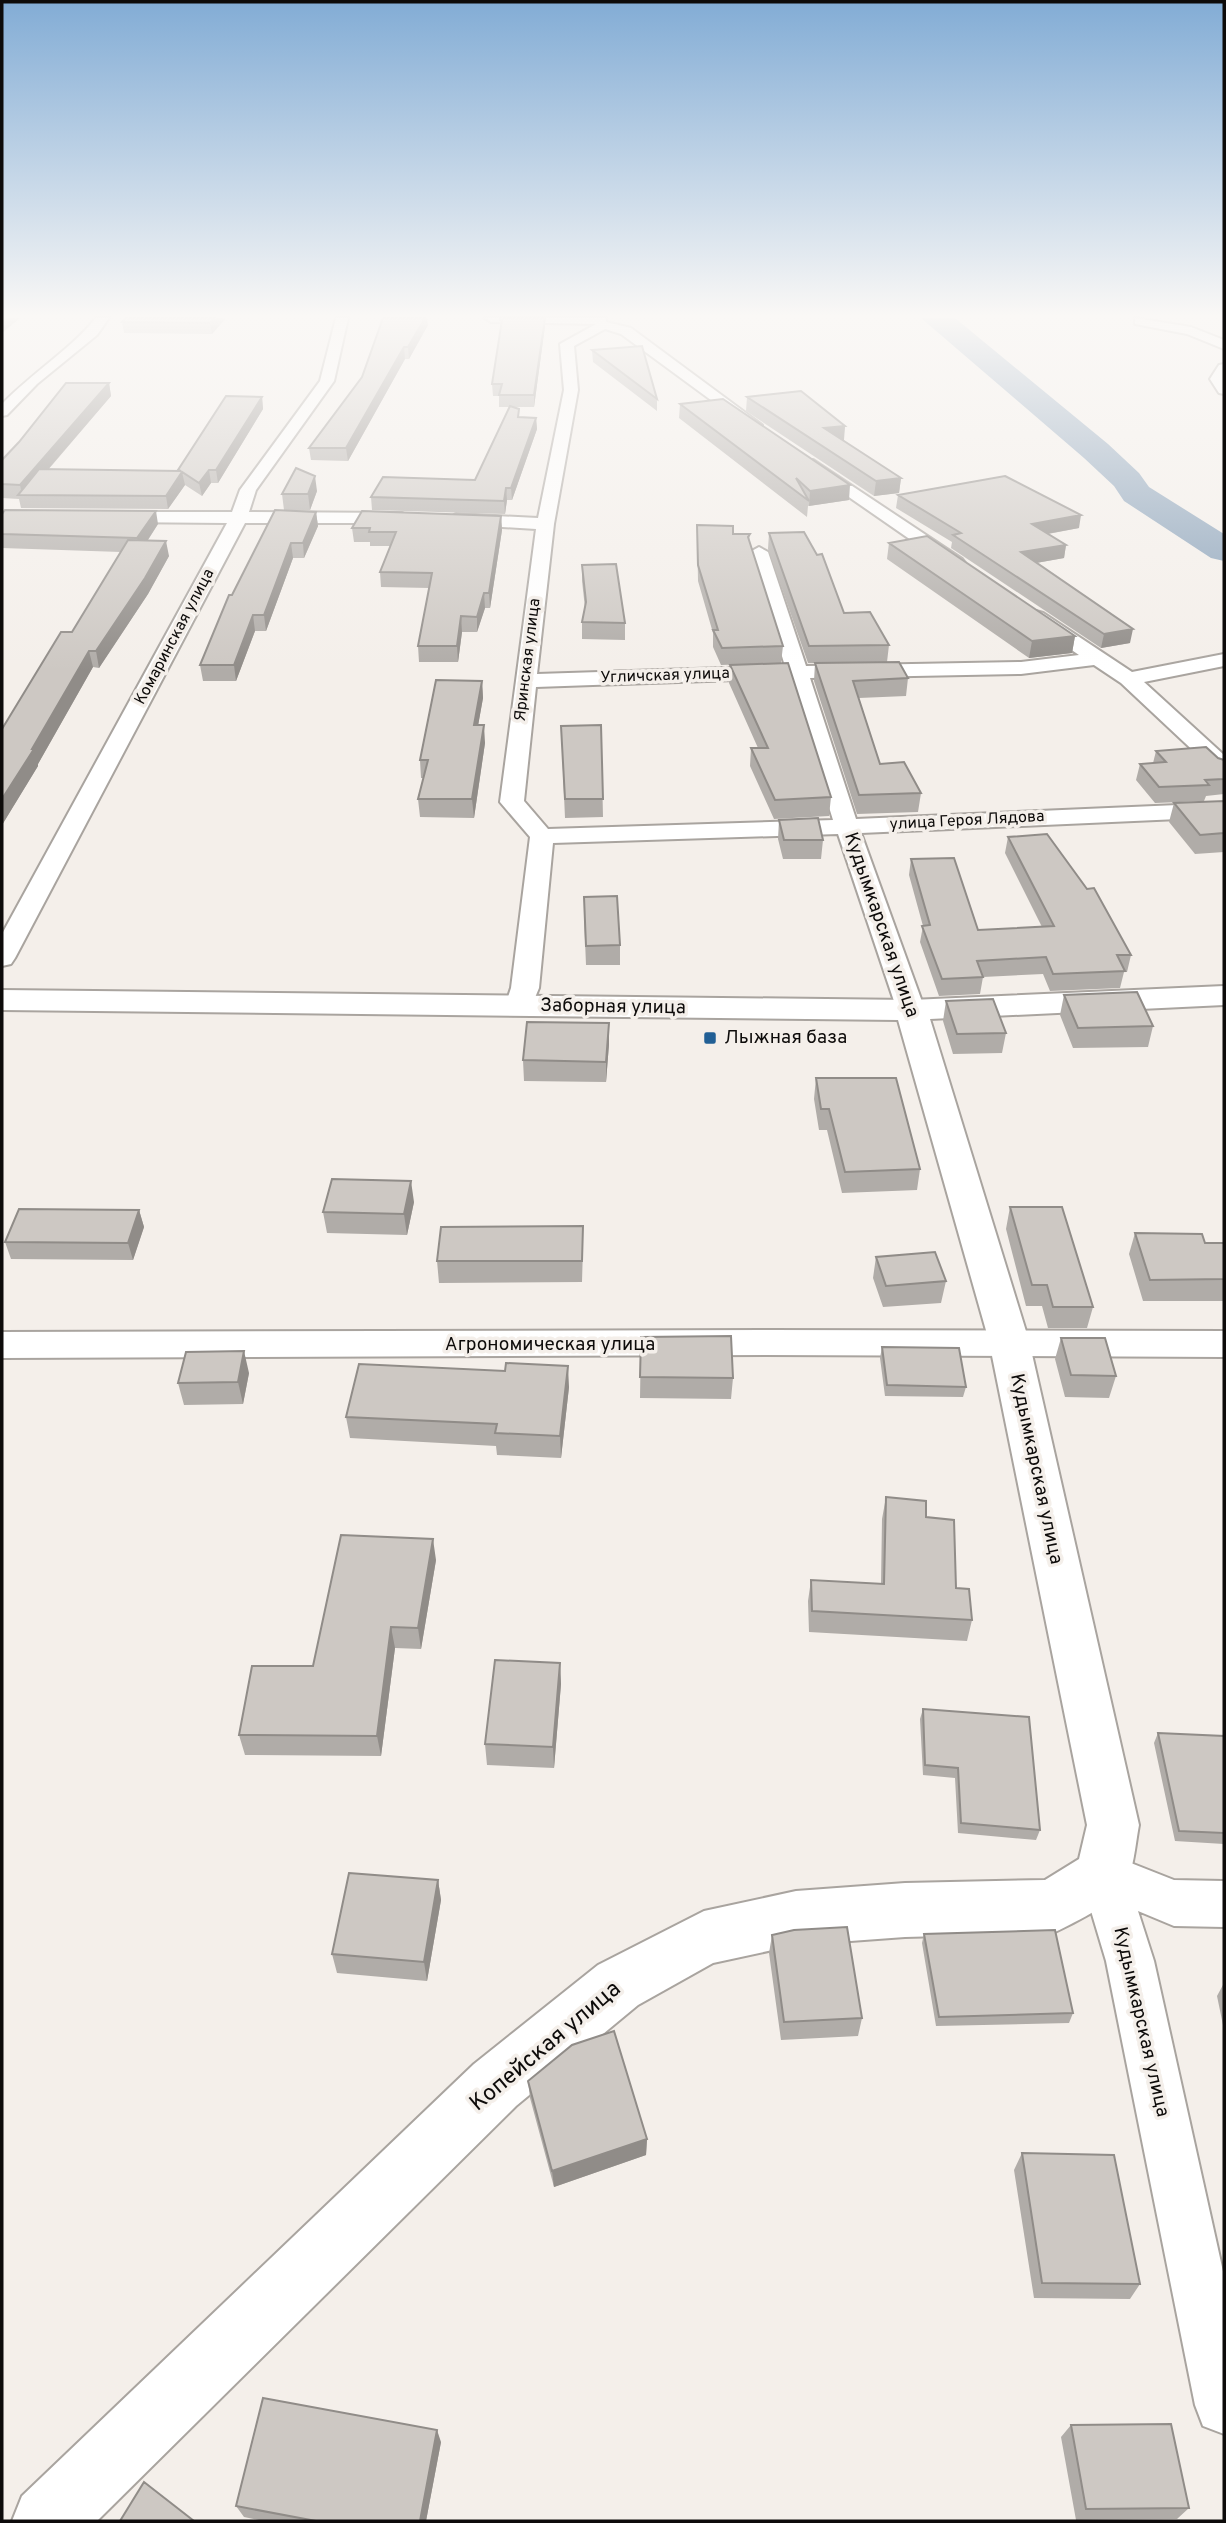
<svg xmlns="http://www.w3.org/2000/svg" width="1226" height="2523" font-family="Overpass,sans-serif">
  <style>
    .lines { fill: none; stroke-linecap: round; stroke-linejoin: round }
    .river { fill: #89a1b9; fill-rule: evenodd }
    .minor-casing { stroke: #a9a49f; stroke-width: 4 }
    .tertiary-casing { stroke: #a9a49f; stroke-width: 4 }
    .minor { fill: #fff; fill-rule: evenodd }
    .tertiary { fill: #fff; fill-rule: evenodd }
    .wall { fill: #b0aca8 }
    .shaded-wall { fill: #908c88 }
    .building { fill: #cdc8c3; stroke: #908c88; stroke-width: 2 }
    .poi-dot { fill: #215f95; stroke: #f4efea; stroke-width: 2.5 }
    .labels { text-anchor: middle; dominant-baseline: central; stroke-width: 7; stroke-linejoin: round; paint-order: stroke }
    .far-street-label { font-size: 16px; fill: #0d0b0a; stroke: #f4efea }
    .street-label { font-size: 19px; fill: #0d0b0a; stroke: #f4efea }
    .poi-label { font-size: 19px; fill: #0d0b0a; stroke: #f4efea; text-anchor: start }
    .near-street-label { font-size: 23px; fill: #0d0b0a; stroke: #f4efea }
  </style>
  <rect width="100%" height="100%" fill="#f4efea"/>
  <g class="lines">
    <path class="river" d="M921,318h34l153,126 31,29 10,14 75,47v27l-13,-3 -87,-57 -10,-15 -30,-28z"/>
    <defs>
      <path id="minor" d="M96,318h13l-12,17 -60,49 -30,31 -5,1v-12c29,-30 70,-56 94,-86z
        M336,318h12l-14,63 -78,109 -7,22 153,1 9,5 -9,5h-157l-230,435 -4,6 -9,2v-32l225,-411 -114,-1 -9,-5 9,-5h119l8,-22 80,-109z
        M485,318h121v4l25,6 131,97 -3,3h-10l-128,-94 -16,-5 -31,17 4,44 -24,134 -17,150 248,-8 -35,-114 9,-5 9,5 38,114 215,-4 58,-7 -50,-34 -3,-4 10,-6 7,2 89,59 92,-18v12l-80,16 80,73v19l-8,-2 -95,-89 -27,-18 -73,9 -211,4 46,141 368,-16v14l-363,16 64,177 -4,6 -10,2 -10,-2 -4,-6 -59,-176 -285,9 -14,145 -10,24 -10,2 -10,-2 -4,-6 6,-18 19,-151 -30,-35 36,-273 -80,-5 -9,-5 9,-5 82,4 26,-128 -4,-46 36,-20 -105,-2zM789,678l44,142 -285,9 -24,-28 12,-114z
        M1135,318l56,9 33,13v9l-37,-15 -52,-10z
        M1224,364v30l-5,-1 -9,-14 9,-14z
        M813,460l149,99 3,4 -3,4h-12l-143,-99 -2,-3z
        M766,1330l458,1v26l-458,-2 -764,3v-26z
        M1103,1852l71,28 50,1v46l-50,-1 -36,-15 16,50 70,315v158l-21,-8 -8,-21 -89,-444 -26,-87 7,-16z"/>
      <path id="tertiary" d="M1224,986v19l-294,14 99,322 110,484c-4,21 -5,46 -16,64 -7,13 -55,37 -70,44l-148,4 -109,8 -83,18 -75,42 -122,101 -419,415h-85l10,-25 452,-432 124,-99 106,-54 92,-20 109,-8 140,-3 34,-21 8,-34 -98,-484 -91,-321 -896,-10v-20l909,10z"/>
    </defs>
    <use href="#minor" class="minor-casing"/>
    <use href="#tertiary" class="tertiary-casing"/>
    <use href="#minor" class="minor"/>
    <use href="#tertiary" class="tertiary"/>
  </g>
  <path class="wall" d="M226,318l-14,16 -88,-1 -2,-11z
    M500,318h45v8l-11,81h-20l5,10 17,1 1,11 -25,71h-5l-2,14 -133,-4 -1,-13 104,-17 34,-73h-10v-11h-6l-1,-12 9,-53z
    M428,325l-19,34h-4l-57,102 -37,-1 -2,-12 53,-71z
    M592,350l65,49v12l-64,-49z
    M109,383l2,13 -63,74 131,1 -1,-1 84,-73 1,12 -45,74h-7l-9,13 -17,-11 -17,24 -147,-1 -2,-9 -17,-1v-38z
    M747,397l98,29 -2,14 58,38 -2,15 -25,3 -128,-85z
    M680,404l169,96 -41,6 -1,11 -128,-99z
    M317,491l-7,19h-26l-2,-16z
    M898,495l181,33 -31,6 18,11 -2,13 -28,5 94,80 -29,5 -150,-100 1,-6 -56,-34z
    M316,512l2,14 -14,32h-11l-27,73h-11l-19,50h-33l-3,-16 32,-70z
    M2,514l156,10 -10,16 21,16 -21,38 -49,74 -6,-1 -55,97v2l-36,59v-96l70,-97 49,-80 -119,-4z
    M501,516l1,14 -12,78h-5l-8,24h-15l-4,30h-39l-1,-16 11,-58 -48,-1 -1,-15 10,-26h-20v-4h-16l-2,-14z
    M697,525l36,9h17l-1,6 34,106 -2,17 -60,2 -8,-18v-14l-15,-52z
    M769,533l75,80 45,32 -2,17 21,16 -2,18 -47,2 21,66 41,29 -3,19 -61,2 -43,-133 1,-18h-7l-40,-114z
    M889,543l186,93 -3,17 -43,5 -142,-99z
    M582,565l43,58v17l-43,-1v-17l3,-14 -3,-27z
    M730,665l101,132 -2,19 -55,3 -24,-53 1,-18h7l-29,-65z
    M482,681l1,17 -5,27 7,18 -11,75 -54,-1 -2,-18 5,-21h-2l-1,-18z
    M601,725l2,92 -38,1 -4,-92z
    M1156,751l62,7 6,2v34l-18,2 -2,5 -49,2 -19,-23 4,-16 13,-1z
    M1224,801v51l-29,2 -26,-32 5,-19z
    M779,820l44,20 -2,19h-38l-5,-20z
    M1008,837l123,118 -4,17h-3l-4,16 -70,3 -7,-17 -60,3 -3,17 -41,2 -19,-54 3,-16 -14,-51 2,-16 67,71 64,-3 -37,-74z
    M584,916l36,29v20h-34z
    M1064,995l89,31 -5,21 -75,1 -13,-33z
    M946,1001l60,32 -4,20 -49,1 -10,-33z
    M609,1044l-3,38 -82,-1 -1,-21z
    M816,1078l104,91 -3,21 -75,3 -15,-63h-8l-5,-31z
    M414,1202l-7,33 -80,-2 -4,-21z
    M1010,1207l83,100 -6,21h-39l-6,-22h-16l-20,-77z
    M139,1210l5,17 -11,33 -122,-1 -6,-17z
    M1135,1233l70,10h19v58h-81l-14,-47z
    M583,1247l-1,35 -143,1 -2,-22z
    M876,1257l70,24 -5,22 -58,4 -10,-29z
    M641,1337l92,41 -2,21 -91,-1z
    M1061,1338l55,38 -7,22 -44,-1 -10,-38z
    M882,1347l84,40 -3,10 -78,-1 -5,-38z
    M505,1371l64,16 -8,71 -64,-3 -1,-9 -146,-8 -4,-21z
    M249,1373l-6,31 -59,1 -6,-22z
    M886,1497l40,20 30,71 16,32 -5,21 -158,-9 -1,-31 3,-21 70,4 1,-65z
    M436,1560l-15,89 -26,-1 -14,108 -136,-1 -6,-20 74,-69z
    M560,1663l1,21 -7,84 -67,-3 -2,-21z
    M923,1709l117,121 -4,10 -78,-7 -3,-55 -32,-3 -3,-56z
    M1158,1733l66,3v108l-49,-3 -21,-98z
    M438,1880l3,20 -14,81 -90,-8 -5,-19z
    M924,1934l149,79 -4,10 -133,3 -14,-83z
    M772,1935l90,83 -4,18 -77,4 -12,-87z
    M1224,1983v47l-7,-34z
    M528,2081l119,58 -1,16 -92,32 -24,-89z
    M1022,2153l118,131 -10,15 -96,-1 -20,-128z
    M1071,2425l118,83 -12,11 -101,1 -15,-83z
    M441,2442l-15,79h-162l-20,-4 -8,-11z"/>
  <path class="shaded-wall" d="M6,318h14l-18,15v-11z
    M215,318h11l-14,16 -2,-11z
    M425,318h2l1,7 -19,34 -1,-12z
    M545,318v8l-11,81v-12z
    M404,347l1,12 -57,102 -2,-13z
    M109,383l2,13 -85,99h-4l-2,-10z
    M262,397l1,12 -45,74 -2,-13z
    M536,418l1,11 -25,71 -1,-12z
    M845,426l-1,14 -21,2 1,-14z
    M209,470l2,13 -9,13 -3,-13z
    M182,472l3,13 -17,24 -2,-13z
    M315,476l2,15 -7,19 -2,-16z
    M901,478l-2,15 -25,3 2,-15z
    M850,485l-1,15 -40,6 1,-15z
    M506,488l1,12 -2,14 -1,-13z
    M156,511l2,13 -18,28 -3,-14z
    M316,512l2,14 -14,32 -1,-15z
    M1081,515l-2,13 -49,9 2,-13z
    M501,516l1,14 -12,78 -1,-15z
    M166,541l3,15 -21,38 -49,74 -3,-17z
    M291,543l2,15 -27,73 -2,-16z
    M1066,545l-2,13 -45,8 2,-14z
    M484,593l1,15 -8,24v-15z
    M253,615l2,16 -19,50 -2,-16z
    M461,616l1,16 -4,30 -1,-16z
    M1133,629l-3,14 -29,5 3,-14z
    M1075,636l-3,17 -43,5 3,-17z
    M89,651l4,16 -55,97v2l-36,59v-26z
    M482,681l1,17 -8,45 -1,-18z
    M484,725l1,18 -11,75 -2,-19z
    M609,1023v21l-3,38v-20z
    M411,1181l3,21 -7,33 -3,-21z
    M139,1210l5,17 -11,33 -5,-17z
    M244,1351l5,22 -6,31 -5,-22z
    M568,1366l1,21 -8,71 -1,-22z
    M433,1539l3,21 -15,89 -3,-21z
    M391,1627l4,21 -14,108 -4,-20z
    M560,1663l1,21 -7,84 -1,-21z
    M438,1880l3,20 -14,81 -3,-19z
    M647,2139l-1,16 -92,32 -2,-16z
    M437,2430l4,12 -15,79h-6z"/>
  <path class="building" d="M126,318h89l-5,5 -88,-1z
    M383,318h42l-17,29h-4l-58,101h-37l53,-71z
    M500,318h45l-11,77h-35l3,-11h-10l10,-64h-2z
    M642,346l15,53 -65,-49z
    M66,383h43l-89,102 -18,-1v-24l17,-18z
    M801,391l44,35 -21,2 77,50 -25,3 -129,-84z
    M226,396l36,1 -46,73h-7l-10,13 -17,-11 -16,24 -148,-1 21,-26 142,2 -3,-1z
    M723,399l127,86 -40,6 -14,-13 13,23 -129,-97z
    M510,406l9,3 -1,8 18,1 -25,70h-5l-2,13 -133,-4 12,-20 92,3z
    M296,468l19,8 -7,18h-26z
    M1005,476l76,39 -49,9 34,21 -45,7 112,77 -29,5 -151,-99 8,-2 -63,-38z
    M5,510l151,1 -19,27 -135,-4v-20z
    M275,510l41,2 -13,31h-12l-27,72h-11l-19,50h-34l29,-70h3z
    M362,511l139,5 -12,77h-5l-7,24 -16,-1 -4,30h-39l14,-73 -52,-1 16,-40h-27l1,-4h-18z
    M697,525l36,1v8h17l-2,3 35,109 -61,2 -9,-18h5l-20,-65z
    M804,532l13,23 5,-1 22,59 26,-1 19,33 -80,1 -40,-113z
    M927,536l148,100 -43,5 -143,-98z
    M128,540l38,1 -21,37 -49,73h-7l-57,98h2l-32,50v-70l59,-97h11z
    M616,564l9,59 -43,-1 4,-20 -4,-37z
    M899,662l9,16 -55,3 27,83 24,-2 17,31 -62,2 -44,-132z
    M788,663l43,134 -56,3 -24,-52h17l-38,-83z
    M436,680l46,1 -8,44h10l-12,74h-54l10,-39h-8z
    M601,725l2,74h-38l-4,-73z
    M1206,747l12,11 6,2v19l-19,1 4,5 -50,2 -19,-23 26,-2 -10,-11z
    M1224,801v32l-24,2 -26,-32z
    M818,818l5,22h-39l-5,-20z
    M1047,834l40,55 7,-1 37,67h-14l8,16 -72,3 -7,-17 -69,4 6,16 -41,2 -20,-53 8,-1 -19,-66 43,-1 24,72 76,-4 -46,-89z
    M617,896l3,49 -34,1 -2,-49z
    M1137,992l16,34 -75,2 -14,-33z
    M993,999l13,34 -49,1 -11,-33z
    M527,1022l82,1 -3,39 -83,-2z
    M816,1078h80l24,91 -75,3 -16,-63h-8z
    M332,1179l79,2 -7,33 -81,-2z
    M1010,1207h52l31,100h-40l-6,-22h-15z
    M19,1209l120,1 -11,33 -123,-1z
    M583,1226l-1,35h-145l4,-34z
    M1135,1233l67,1 3,9h19v36l-74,1z
    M935,1252l11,29 -60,5 -10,-29z
    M731,1336l2,42 -93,-1 1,-40z
    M1061,1338h44l11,38 -45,-1z
    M882,1347l77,1 7,39 -79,-2z
    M244,1351l-6,31 -60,1 8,-31z
    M506,1363l62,3 -8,70 -65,-3 2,-9 -151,-7 13,-53 146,7z
    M886,1497l40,4v16l28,3 2,68 13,1 3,31 -160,-9 -1,-31 73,4z
    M341,1535l92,4 -15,89 -27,-1 -14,109 -138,-1 13,-69h61z
    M495,1660l65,3 -7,84 -68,-3z
    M923,1709l106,8 11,113 -79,-7 -3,-55 -33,-3z
    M1158,1733l66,3v97l-45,-2z
    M349,1873l89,7 -14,82 -92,-8z
    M847,1927l15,91 -78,4 -12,-87 22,-5z
    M1055,1930l18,83 -134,4 -15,-83z
    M614,2031l33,108 -95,32 -24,-90 44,-36z
    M1022,2153l92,2 26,129 -98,-1z
    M263,2398l174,32 -17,91h-104l-80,-15z
    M1171,2424l18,84 -103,1 -15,-84z
    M144,2482l50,39h-74z"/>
  <linearGradient id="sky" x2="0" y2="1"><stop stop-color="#82acd5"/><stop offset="0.47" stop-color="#faf8f6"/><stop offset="1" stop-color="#faf8f6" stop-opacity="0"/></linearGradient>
  <rect width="1226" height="671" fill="url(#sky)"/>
  <rect class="poi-dot" x="703" y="1031" width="14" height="14" rx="3.5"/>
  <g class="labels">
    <g class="far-street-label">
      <text transform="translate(175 637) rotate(-62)">Комаринская улица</text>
      <text transform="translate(528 660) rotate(-83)">Яринская улица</text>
      <text transform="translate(665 676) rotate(-2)">Угличская улица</text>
      <text transform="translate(967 821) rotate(-3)">улица Героя Лядова</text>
    </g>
    <g class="street-label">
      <text transform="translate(881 925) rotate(71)">Кудымкарская улица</text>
      <text transform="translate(613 1007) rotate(1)">Заборная улица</text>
      <text x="550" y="1345">Агрономическая улица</text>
      <text transform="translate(1036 1469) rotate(78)">Кудымкарская улица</text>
      <text transform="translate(1141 2022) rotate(77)">Кудымкарская улица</text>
    </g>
    <g class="poi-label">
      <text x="724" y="1038">Лыжная база</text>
    </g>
    <g class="near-street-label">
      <text transform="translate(546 2047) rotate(-40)">Копейская улица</text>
    </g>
  </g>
  <rect width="1226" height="2523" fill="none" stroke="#0d0b0a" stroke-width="7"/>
</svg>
